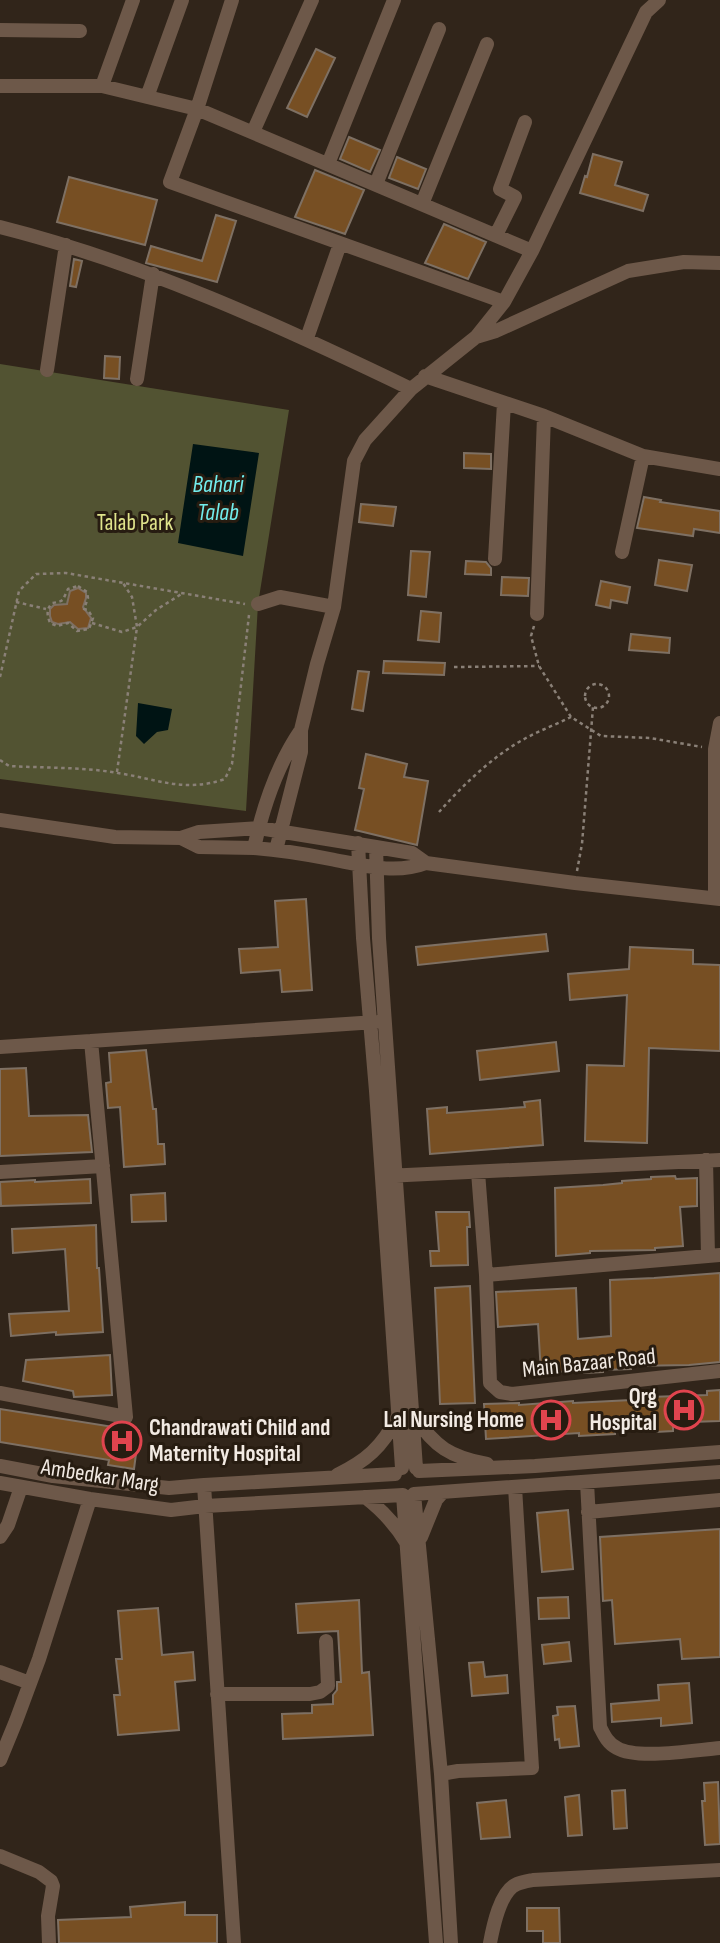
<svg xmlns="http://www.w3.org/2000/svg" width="720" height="1943" font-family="'Sofia Sans Condensed',sans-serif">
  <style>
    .green { fill: #525332 }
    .water { fill: #001414 }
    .building { fill: #774f23; stroke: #7e7063; stroke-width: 2 }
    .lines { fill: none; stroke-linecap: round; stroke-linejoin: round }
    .path { stroke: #8a8077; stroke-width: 2.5; stroke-dasharray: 3.5 3.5; stroke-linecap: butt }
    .minor { stroke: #6d5849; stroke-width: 14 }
    .labels { text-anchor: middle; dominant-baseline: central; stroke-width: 6; stroke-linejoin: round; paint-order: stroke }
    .park-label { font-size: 23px; fill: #e0e48c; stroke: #271c11 }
    .street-label { font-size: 23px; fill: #f2eae3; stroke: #271c11 }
    .poi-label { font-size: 23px; font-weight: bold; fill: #f2eae3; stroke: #271c11; text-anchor: end }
    .water-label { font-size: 24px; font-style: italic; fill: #72eded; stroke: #271c11 }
  </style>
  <rect width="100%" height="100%" fill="#31251a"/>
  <path class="green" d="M0,364l289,46 -31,194 -12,207 -246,-32z"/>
  <path class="water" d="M193,444l66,9 -16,103 -65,-13z
    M138,703l34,6 -4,21 -11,2 -13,12 -8,-8z"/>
  <path class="building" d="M316,49l19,9 -28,59 -20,-9z
    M349,137l31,13 -10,22 -30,-13z
    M593,154l29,8 -7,23 33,10 -5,16 -63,-18 5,-17 2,1z
    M397,157l29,12 -8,20 -29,-11z
    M315,170l49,20 -19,44 -50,-17z
    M69,177l88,23 -12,45 -88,-23z
    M216,215l20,6 -19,61 -71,-19 5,-17 51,15z
    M444,224l42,18 -18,37 -43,-16z
    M74,259l8,2 -6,26 -6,-1z
    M105,356l15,1 -1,22 -15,-1z
    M464,453l27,1v15l-27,-1z
    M644,497l17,3 -1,2 60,9v22l-26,-4 -1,7 -56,-8z
    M361,504l35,3 -3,19 -34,-4z
    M411,551l19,1 -4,45 -18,-2z
    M659,560l33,5 -5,26 -32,-6z
    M466,561l20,1 5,6v7l-26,-1z
    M502,577l27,1 -1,18 -27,-1z
    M601,581l29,6 -3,16 -16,-3 -1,8 -14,-3z
    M78,588l8,5v5l-3,9 8,11 -3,10 -10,1 -8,-7 -12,2 -6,-2 -2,-6v-7l4,-4 13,-1 3,-13z
    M421,611l20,2 -2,29 -21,-2z
    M631,634l39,4 -1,15 -40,-3z
    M384,661l61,2 -1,12 -61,-2z
    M358,671l11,1 -6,39 -11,-2z
    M366,754l41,10 -3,13 24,4 -11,64 -62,-15 9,-41 -5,-1z
    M306,899l6,91 -30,2 -2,-22 -39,3 -2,-24 39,-2 -3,-46z
    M546,934l2,17 -130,14 -2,-18z
    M630,947l63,3v14l27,1v86l-71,-3 -2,95 -62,-2 2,-76 37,1 3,-71 -57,5 -2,-26 61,-5z
    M556,1042l3,29 -79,9 -3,-29z
    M146,1050l7,59h3l2,35h6l1,20 -41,3 -4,-60 -12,1 -2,-25 5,-1 -2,-29z
    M26,1068l3,48 59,-1 4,37 -92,4v-87z
    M540,1100l3,45 -113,9 -3,-45 20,-2v6l78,-6 -1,-5z
    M675,1176l1,3 21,-1v28l-17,1 3,39 -28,2v2l-65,1v2l-34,3 -1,-68 48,-3 19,-2v-2l29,-2v-2z
    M90,1179l1,24 -90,3 -1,-24 35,-2v2z
    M165,1193l1,28 -34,1 -1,-27z
    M436,1212h33l1,15h-3l1,38 -37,1 -1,-15h9z
    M96,1225l1,43h2l4,64 -47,3v-3l-45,4 -2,-22 60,-3 -4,-62 -52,4 -1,-24z
    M720,1273v89l-31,3 -58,1v3l-28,1v2l-19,1v-3l-43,3 -3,-49 -40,3 -2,-35 80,-4 2,51 33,-3 -1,-56 44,-2z
    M470,1286l5,117 -35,1 -5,-116z
    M110,1355l2,40 -38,2 -1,-6 -50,-10 3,-21z
    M720,1390v31l-29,1v5h-18v4l-17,1v-4l-41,3v3l-36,2v-3l-93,6 -2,-35 35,-1v2l54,-4v2l58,-3v-3l18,-1v1l58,-2v-4z
    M0,1409l139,22 -5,38 -26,-4 1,-5 -109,-18z
    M568,1510l5,59 -31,3 -5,-59z
    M720,1529v128l-38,2 -2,-20 -65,5 -3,-44 -9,1 -3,-64z
    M568,1597l1,21 -30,1 -1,-21z
    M359,1600l3,73 7,-1 4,63 -90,4 -1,-25 30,-1v-8l21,-1v-9l4,-5v-8h4l-3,-51 -40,2 -2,-29z
    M158,1608l4,47 31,-3 2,28 -20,2 4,48 -61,5 -4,-40h6l-4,-36h6l-4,-48z
    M569,1642l2,19 -27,3 -2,-19z
    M483,1662l2,15 22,-2 1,18 -36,3 -3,-33z
    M689,1683l3,40 -31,3v-8l-49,4 -1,-18 48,-4 -1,-15z
    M575,1706l4,40 -19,2 -1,-9 -4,1 -2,-24 5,-1 -1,-8z
    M718,1782l2,62 -15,1 -3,-44h3l-1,-18z
    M625,1790l2,38 -13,1 -2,-38z
    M579,1795l3,40 -14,1 -3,-39z
    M506,1800l4,37 -29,2 -4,-36z
    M185,1902v13h32v28h-158l-1,-23 73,-3 -1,-10z
    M527,1908h32l1,35h-17v-12h-16z"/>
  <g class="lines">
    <path class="path" d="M78,586l9,6 1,6 -4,11 4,1 5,8 -4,11 -12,2 -9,-8 -11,3 -7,-3c-3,-8 -4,-13 2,-20 14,-2 10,-3 16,-14z
      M16,602l30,7
      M92,623l30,9 15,-5 19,-17 27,-17
      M534,626l-3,10 8,30 32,51 30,19 49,2 52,9
      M454,667l85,-1
      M0,677l19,-86 17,-17 30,-1 179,31
      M585 696a12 12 0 1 1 24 0a12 12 0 1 1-24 0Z
      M0,760l9,6c35,2 74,1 109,7 38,6 67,20 107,6l7,-15 17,-149
      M117,772l20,-145 -5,-30 -9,-14
      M439,812c24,-27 55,-57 87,-74 15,-8 31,-14 45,-21
      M577,871l5,-27 11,-137"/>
    <path class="minor" d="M232,0l-35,109 -27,73 334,120
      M0,30l80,1
      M0,86h102l95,23 335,142
      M102,86l31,-86
      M147,97l35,-97
      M253,132l59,-132
      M328,164l66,-164
      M376,184l63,-155
      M422,204l65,-160
      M0,227c143,36 278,98 411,162
      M496,235l19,-38 -15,-8 25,-67
      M476,337l20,-6 132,-60 56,-9 36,1
      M307,338l33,-94
      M47,370l19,-125
      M425,376l119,40 -7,198
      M137,379l16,-105
      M544,416l99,40 -21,96
      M643,456l77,13
      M495,559l9,-156
      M258,604l22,-7 54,10
      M301,730c-24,35 -38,77 -47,118 26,2 51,6 76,11 32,6 65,16 96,4
      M0,820l115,17 66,1 18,-6 60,-4 117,19 3,91 37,530
      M181,838l18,9 55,1
      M358,843l5,95 13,153 26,377
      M376,847l36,6 14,10 149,20 145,16
      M276,850l25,-98v-22l16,-66 17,-57 20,-146 11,-21 46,-51 65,-52 28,-35 28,-51 114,-239 13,-12
      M715,898v-149l5,-26
      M0,1047l376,-25
      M706,1160l2,96
      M0,1172l103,-6
      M478,1172l8,103 4,108 10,9 12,2 208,-23
      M386,1176l334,-16
      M486,1275l234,-20
      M0,1393l126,24 -35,-376
      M414,1416c21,31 36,41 73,48
      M0,1466l53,10 116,12 35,-3 191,-11
      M419,1471l116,-5 185,-14
      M337,1475c29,-14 45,-28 60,-57
      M587,1482l13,245c4,8 8,17 17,21 20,12 78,2 103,0
      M0,1483l90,16 81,11 34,-4 198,-11 33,448
      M204,1485l30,458
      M365,1497c17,13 30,27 41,45
      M588,1512l132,-12
      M0,1537l8,-12 13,-38
      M421,1537l15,-37 7,-8
      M0,1672l30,11
      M217,1694h93l10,-2 8,-6 -2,-45
      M0,1760l16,-39 23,-62 51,-160
      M441,1774l17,-3 74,-3 -17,-281
      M0,1856l39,16 12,9 2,5 -5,30 1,27
      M451,1943l-10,-169 -27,-280 306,-22
      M490,1943c3,-16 10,-52 27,-59 5,-2 11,-3 16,-4l187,-10"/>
  </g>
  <defs>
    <symbol id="hospital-ring" viewBox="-11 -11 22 22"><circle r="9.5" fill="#271c11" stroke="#e0444e" stroke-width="1.5"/><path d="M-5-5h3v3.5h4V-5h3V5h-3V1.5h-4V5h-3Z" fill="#e0444e"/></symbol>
  </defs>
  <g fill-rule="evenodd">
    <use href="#hospital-ring" x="662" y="1388" width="44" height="44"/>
    <use href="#hospital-ring" x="529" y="1398" width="44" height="44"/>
    <use href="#hospital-ring" x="100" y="1419" width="44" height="44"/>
  </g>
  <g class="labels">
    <g class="park-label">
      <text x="135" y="523">Talab Park</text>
    </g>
    <g class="street-label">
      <text transform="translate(589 1363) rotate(-6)">Main Bazaar Road</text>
      <text transform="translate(100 1476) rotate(9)">Ambedkar Marg</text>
    </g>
    <g class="poi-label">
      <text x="657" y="1397">Qrg<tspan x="657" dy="26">Hospital</tspan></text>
      <text x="524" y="1420">Lal Nursing Home</text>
      <text x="149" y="1428" text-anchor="start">Chandrawati Child and<tspan x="149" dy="26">Maternity Hospital</tspan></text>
    </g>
    <g class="water-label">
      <text x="218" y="484">Bahari<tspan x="218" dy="28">Talab</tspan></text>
    </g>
  </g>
</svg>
